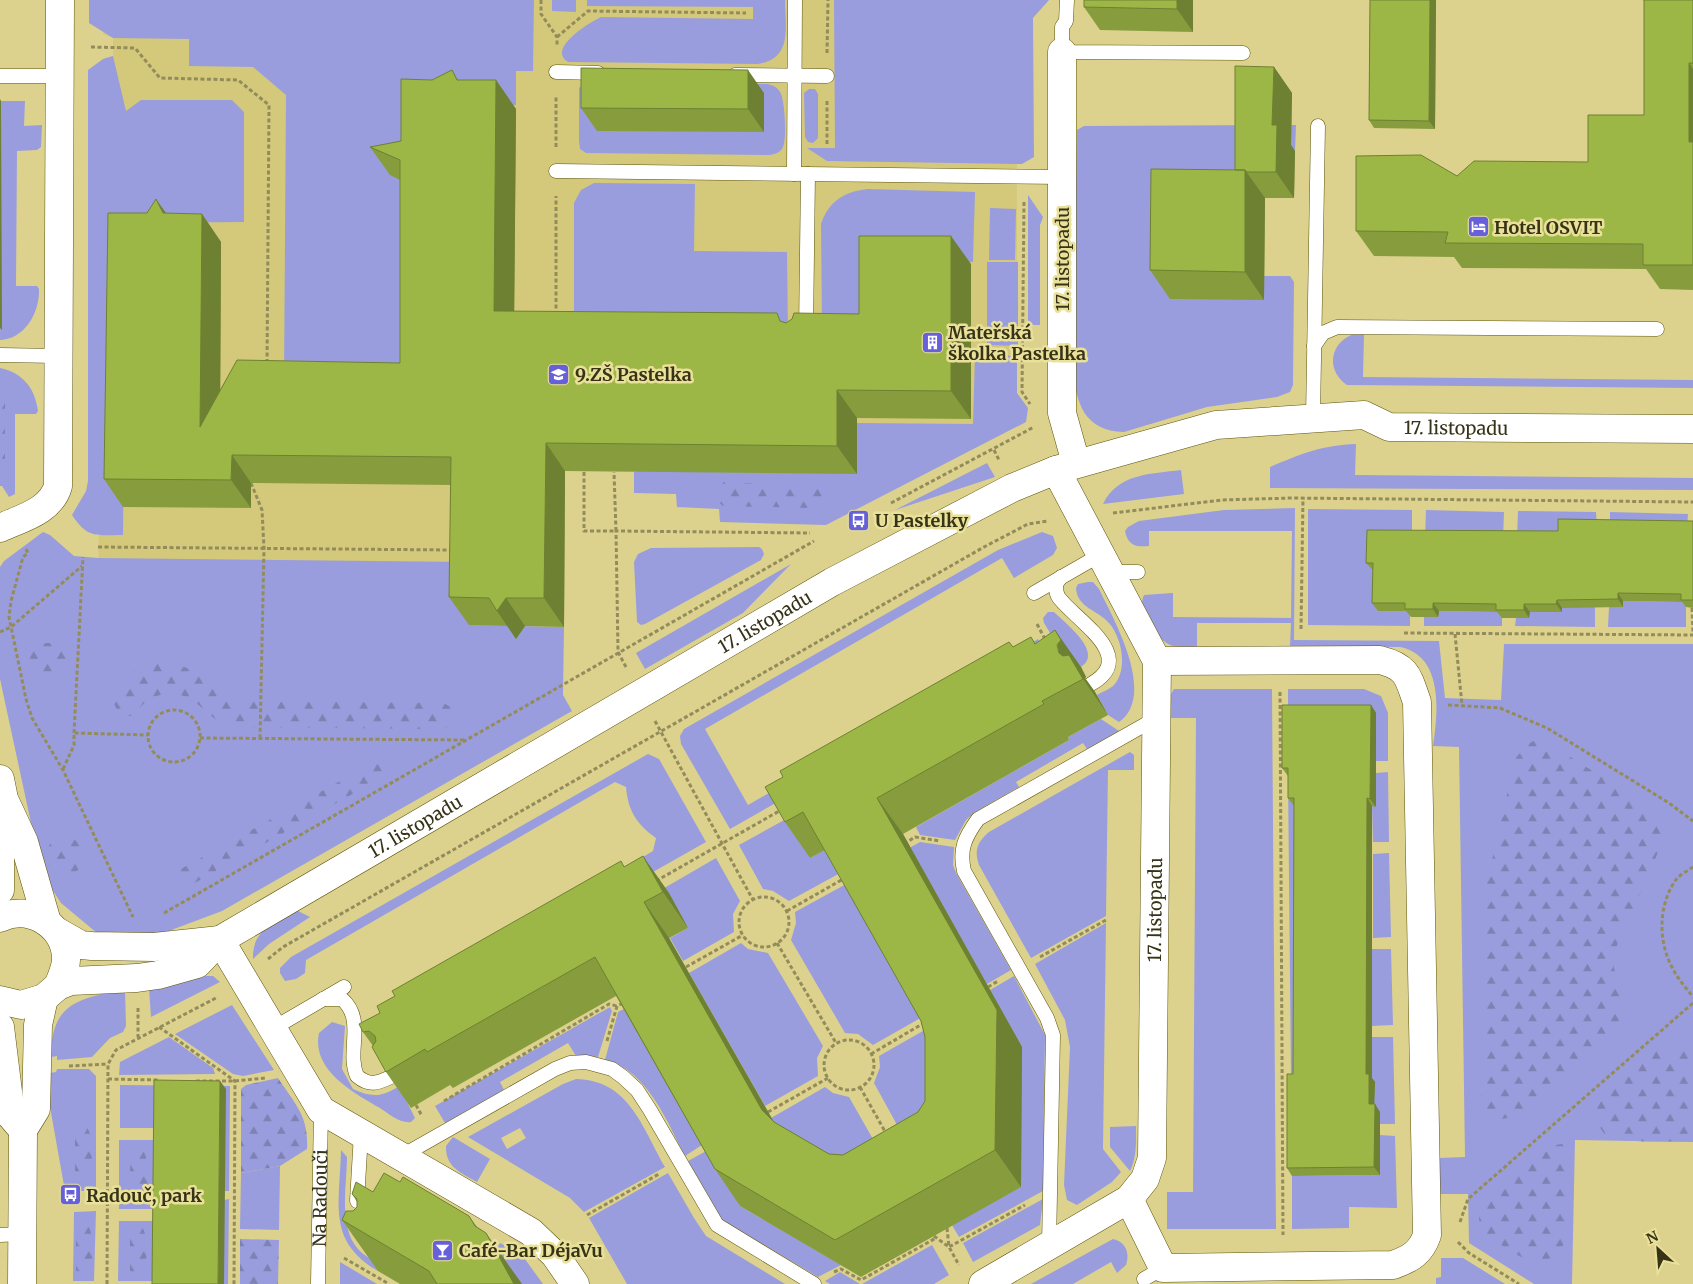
<svg xmlns="http://www.w3.org/2000/svg" width="1693" height="1284" font-family="Merriweather,serif">
  <style>
    .built { fill: #d4c87b }
    .green { fill: #999ddd; fill-rule: evenodd }
    .forest { fill: url(#forest-firs) }
    .lines { fill: none; stroke-linecap: round; stroke-linejoin: round }
    .service-casing { stroke: #5e5408; stroke-width: 15 }
    .minor-casing { stroke: #5e5408; stroke-width: 29 }
    .path { stroke: #938c5a; stroke-width: 3; stroke-dasharray: 4 2.5; stroke-linecap: butt }
    .service { stroke: #fff; stroke-width: 14 }
    .minor { stroke: #fff; stroke-width: 28 }
    .wall { fill: #879d3d }
    .shaded-wall { fill: #6e8032 }
    .building { fill: #9db747; stroke: #6e8032 }
    .labels { text-anchor: middle; dominant-baseline: central; stroke-width: 5; stroke-linejoin: round; paint-order: stroke }
    .poi-label { font-size: 18px; font-weight: bold; fill: #373317; stroke: #e9e09a; text-anchor: start }
    .street-label { font-size: 18px; fill: #373317; stroke: #e9e09a }
  </style>
  <defs>
    <pattern id="forest-firs" width="22" height="20" patternUnits="userSpaceOnUse" patternTransform="scale(1.25)"><rect width="22" height="20" fill="#999ddd"/><path d="M5 1l3.5 6h-7zM16 11l3.5 6h-7z" fill="#7e81b2"/></pattern>
  </defs>
  <rect width="100%" height="100%" fill="#dcd28e"/>
  <path class="built" d="M103,0h914v411l-160,63 -292,-3 -1,156 -72,-1 -395,100 6,-667 10,-3v-18l-10,-4z"/>
  <path class="green" d="M89,0h445l-1,71h-17v34h-37l-64,281 -131,-3 2,-288 -33,-28 -64,-1v-27l-76,-1 -24,-15z
    M552,0h24v12l-24,-1z
    M587,0h198c0,28 8,58 -27,64l-190,-2c-22,-13 22,-40 33,-45l152,2v-12l-166,-1z
    M834,0h215l-16,18 1,139 -12,7 -195,-3 -20,-13h28z
    M113,56l13,55 15,-11h91l12,12v110l-118,1 -3,312c-27,0 -35,4 -51,-20l14,-24 2,-10v-411l15,-11z
    M585,82l182,2c6,1 10,3 13,8 5,7 7,47 3,55 -2,5 -7,7 -13,8l-184,-2 -6,-4 -1,-8v-53z
    M809,89h6l3,5v44l-5,5 -5,-1 -3,-5 -1,-44z
    M1,101h24l-1,25 18,-1 -1,22 -4,3 -20,1 -1,135h21l2,3c1,23 -14,50 -39,51z
    M1296,125l-1,26 -42,1 11,148v-24h26l4,6 -1,103 -3,7 -13,5 -70,10 -83,25c-40,-1 -48,-29 -51,-63l4,-239 7,-4z
    M594,183l101,1 -1,67 93,1 1,84 -214,-2v-131l7,-13z
    M867,189l108,3 -2,70 -97,1 11,66 -65,-1 -1,-104c8,-23 23,-32 46,-35z
    M1028,195l15,22 -3,8v100h-12z
    M990,208l26,1 -1,51h-26z
    M987,262h31v84l-31,-1z
    M1354,334h10l-1,43 330,3v8l-346,-3c-22,-15 -17,-43 7,-51z
    M975,355l42,1v37l11,15 -2,14 -200,103 -106,-3 -1,-13 -42,-2 -1,-13 -42,-1v-21l223,-49 116,1z
    M0,368c23,5 35,20 38,43l-2,3h-21v80l-6,3 -7,-11h-2z
    M1356,444l-1,31 338,3v12l-423,-2v-21c31,-13 52,-22 86,-23z
    M987,463l8,14 -100,33z
    M1181,470l3,24 -81,10c15,-31 48,-30 78,-34z
    M1295,508l-1,132 145,1 6,57 56,2 3,-56h189v498l-118,-2 -3,144h-38l-65,-41 -1,-49h-28l-1,-36 26,-1 -6,-410 -26,-1c5,-33 11,-90 -33,-99l-110,-1 1,-23h-94v24c-8,0 -17,0 -24,-1 -16,-4 -37,-36 -29,-51l29,-2v24l118,1 1,-87h-143v15c-13,1 -21,0 -24,-15l3,-4 11,-6 85,-11z
    M1308,509l104,1v28l-34,33 32,40v15l-102,-1z
    M1426,510l78,2 -1,27 -78,-1z
    M1518,511l78,1 1,15 -34,12h-46z
    M1610,512l78,2 -1,14 -77,-1z
    M43,532l7,3 24,21 24,2 372,4 -1,63 95,2 -1,68 9,16 -350,200 -72,27 -53,-5 -36,-30 -13,-20 -9,-23 -39,-181v-112l4,-6z
    M1042,532l11,4 4,12 -4,7 -39,23 -12,-20 -297,171 43,76 290,-166 6,12 -314,178 -49,-85 -1,-8 4,-7 314,-179z
    M759,547l3,2 2,5 -3,6 -116,64 -4,1 -4,-3 -3,-60 4,-8 13,-6z
    M791,564l-48,49 -98,56 -9,-16z
    M1088,582h5l6,7c15,31 58,106 20,133l-11,-7 -11,-20c5,-3 13,-6 17,-10 14,-16 8,-47 -5,-62 -11,-13 -32,-15 -33,-35l2,-4z
    M1563,600l32,7v20l-80,-1 1,-8h13l1,-6z
    M1623,601l63,1v25h-78l1,-20h14z
    M1439,611l63,1v14h-78v-9z
    M1048,612h6c11,11 50,40 27,55l-18,-13 -19,-31 -1,-5z
    M1174,689h98l4,540h-109v-37h26l3,-474h-26v-22z
    M1288,689h76l17,7 7,17v48h-12l-88,-48z
    M1101,719l18,12 -32,18 -4,-6 -67,39 3,5 -44,25 -9,8 -11,20 -35,-5 -4,-8 153,-87 -1,-3z
    M1130,752l4,3v15h-26l-2,146 -75,42 -52,-93c-5,-14 -2,-23 10,-33z
    M648,754l11,5 47,83 -313,177 -14,-7 274,-161 3,-13c-20,-14 -28,-28 -30,-51l-11,-5 -309,178 -1,13 -9,6 -11,2 -5,-8v-5l11,-11z
    M1388,772l1,70h-16l-1,-36h4v-33z
    M1288,776h6l6,30 -1,276 -8,-2z
    M806,808l4,50 18,-10 14,24 -53,29 -16,-10 -10,-2 -24,-44z
    M920,842l34,5 -1,18 3,8 55,97 -24,14 -85,-132z
    M1389,853l2,84 -18,1v-84z
    M716,858l24,43 -7,13 1,18 -51,29 -13,-23 18,-10 -41,-30z
    M848,883l76,133 -51,29 -15,-11 -13,-1 -54,-93 5,-17 -1,-11z
    M294,909l16,8 -41,27 -16,15c-1,-29 20,-35 41,-50z
    M1106,923l-3,226 18,23 -9,10 -35,23 -10,-5 -3,-15 6,-138 -5,-27 -30,-56z
    M741,943l7,6 20,4 55,93 -6,12 1,18 -53,30 -76,-133z
    M1372,949h19l2,76 -21,1z
    M200,976h13l7,6 -69,35 -2,-29z
    M1014,976l31,59 -2,156 -84,46 -7,-12 38,-235z
    M125,989l1,37 -3,6 -13,6 -18,19 -35,3v-4l-6,1c0,-55 28,-58 74,-68z
    M635,1003l70,140 -20,13c-19,-36 -37,-85 -80,-96l13,-48z
    M232,1005l42,65 -31,6 -10,-2 -58,-40z
    M610,1007l2,4 -14,46 -22,-1 -8,-13 -68,39 4,8 -59,33 -10,-17z
    M332,1022l13,4 -3,43 11,20c17,8 29,9 46,-3l16,32 -4,4c-10,2 -22,-8 -31,-14 -26,-15 -69,-38 -61,-75z
    M930,1027l17,30 -29,106 -44,-80 6,-16 -1,-11z
    M169,1037l44,31 2,6 -96,1 1,-13z
    M1372,1037h21l2,87h-15v-12h-6l-2,-30z
    M57,1069h32l7,7v115h-31l-15,-84v-34l6,-1z
    M576,1079c53,1 66,48 89,88l-81,45 -14,-14 -102,-61 95,-53zM520,1128l6,10 -19,11 -6,-11z
    M120,1085l110,1 -1,105h-4v-102l-66,39h-39z
    M825,1087l8,6 16,4 45,79 -106,-29 -17,-29z
    M1136,1126c0,16 1,31 -6,45l-20,-24v-20z
    M1380,1135l15,1 2,72 -48,-1v21l-57,1v-53l88,-1z
    M453,1137l37,22 -13,23c-16,-9 -32,-15 -31,-36z
    M119,1140h40l-1,69h-39z
    M341,1150l6,7c0,29 -9,69 11,92 6,7 15,11 23,15l-3,7c-52,-30 -38,-68 -37,-121z
    M708,1150l32,56 101,59 -23,12 -96,-57 -34,-59z
    M280,1166l-1,64 -39,-1 1,-56z
    M668,1173l26,45 12,18 79,48h-158l-38,-66z
    M229,1199l-1,85h-4v-84z
    M1043,1199l-3,26 -67,37 -10,-19z
    M96,1211l-2,70h-21l1,-69z
    M119,1221h39l-1,60h-39z
    M1113,1239c13,3 17,14 13,26l-9,8 -6,-11 -38,22h-42z
    M500,1243l22,12 21,29h-29l-27,-20z
    M932,1245l17,30 -15,9h-72z
    M1441,1258h22l42,26h-69v-6l5,-1z
    M340,1262l37,22h-37z
    M840,1272l20,12h-30l-5,-3z"/>
  <path class="forest" d="M0,384l5,9v71l-5,4z
    M724,482l93,5 7,5v10l-10,6 -91,-2 -7,-6v-9z
    M29 662a19 19 0 1 1 38 0a19 19 0 1 1-38 0Z
    M151,658h8l42,15 24,28 218,2 8,4 5,14 -2,4 -14,4 -207,-2c-26,-5 -35,-35 -63,-33 -8,0 -16,2 -22,6 -6,4 -9,10 -14,14 -14,9 -22,-11 -22,-22l30,-29z
    M1536,740l11,2 110,70 7,8 3,12 -53,120c-5,29 18,36 9,65l-93,89 -14,10 -14,3 -12,-6 -9,-12 4,-210 30,-132 12,-15z
    M380,759l7,1 4,7 -3,7 -197,111 -10,1 -7,-7 5,-9z
    M46 856a19 19 0 1 1 38 0a19 19 0 1 1-38 0Z
    M1662,1047l25,3 6,3v88c-16,0 -75,3 -86,-5 -9,-7 -12,-21 -11,-31l60,-57z
    M278,1078c17,26 31,38 29,71l-27,17 -39,7v-84l5,-4z
    M80,1127h6c8,5 8,45 0,51h-6l-5,-7v-39z
    M1562,1144l7,7v83c-17,39 -41,30 -69,10 -6,-5 -18,-10 -20,-18 -2,-7 0,-17 0,-24l62,-55z
    M136,1149h6c7,5 8,46 1,52h-7c-8,-7 -8,-46 0,-52z
    M81,1225h6c8,6 7,45 0,52h-6l-5,-7v-39z
    M135,1226h6c8,6 7,45 0,52h-6l-5,-8v-39z
    M240,1239l39,1 -1,44h-38z"/>
  <g class="lines">
    <defs>
      <g id="service">
        <path d="M1067,0l-1,21 -4,6v25l181,1"/>
        <path d="M556,72l42,1"/>
        <path d="M735,75l92,1"/>
        <path d="M0,76h60"/>
        <path d="M556,171l506,6"/>
        <path d="M794,174l1,-174"/>
        <path d="M806,331l2,-157"/>
        <path d="M1314,346l9,-13 14,-6 320,2"/>
        <path d="M0,355l58,1"/>
        <path d="M1313,417l5,-291"/>
        <path d="M1110,572h28"/>
        <path d="M1061,577l-5,7c0,5 0,11 4,15 17,22 79,58 31,85"/>
        <path d="M1034,593l66,-38"/>
        <path d="M323,999h19c24,21 4,52 15,77 13,11 21,7 36,0"/>
        <path d="M272,1029l72,-42"/>
        <path d="M400,1157l155,-88 15,-6 16,-1 26,7 11,8 14,13 13,20 67,115 97,59"/>
        <path d="M357,1201l4,-67"/>
        <path d="M0,1235l22,-1"/>
        <path d="M1049,1246l4,-211 -6,-17 -83,-147c-5,-22 1,-34 14,-52l177,-100"/>
        <path d="M1144,1279l19,-11"/>
        <path id="s1" d="M318,1284l3,-174"/>
      </g>
      <g id="minor">
        <path d="M1062,52v361l14,50"/>
        <path d="M0,528c22,-10 51,-17 58,-42l2,-486"/>
        <path d="M0,779l4,20 20,43 23,80"/>
        <path d="M0,845l4,-45"/>
        <path d="M0,850v40"/>
        <path d="M0,918c29,-14 63,6 66,38 1,10 -4,20 -8,30"/>
        <path d="M58,932l23,13 11,1 62,1 66,-7"/>
        <path d="M220,940l101,170 210,122 24,23 20,29"/>
        <path id="s2" d="M0,1000l21,5 23,-7 14,-12 13,-5 66,-3 21,-3 39,-11 23,-24 612,-358 180,-94 44,-18 160,-45 148,-10 25,12 304,2"/>
        <path d="M0,1027l11,89 12,14"/>
        <path d="M23,1130l13,-21 2,-84 6,-27"/>
        <path d="M1129,1199l34,69 230,-3c17,-6 28,-12 34,-30l-10,-533c-9,-25 -9,-35 -37,-42l-223,1"/>
        <path d="M22,1284l1,-154"/>
        <path id="s3" d="M983,1284l146,-85 16,-20 7,-21 5,-497 -101,-191"/>
      </g>
    </defs>
    <use href="#service" class="service-casing"/>
    <use href="#minor" class="minor-casing"/>
    <path class="path" d="M541,0v14l16,23v10
      M557,37l31,-26 158,2
      M91,47l44,1 25,30 78,2 31,25 -2,260
      M827,53l1,-53
      M827,144v-45
      M556,147v-51
      M1024,202l-2,190 8,12
      M556,315v-119
      M994,450l5,10
      M584,472v59h32l-2,-59
      M251,483l11,27 2,38 -4,190
      M891,503l143,-76
      M1113,513l109,-13 70,-2 401,4
      M98,547l355,3
      M26,549l2,4 -5,4 -12,44 -2,16 17,82 6,19 31,52 70,147
      M1692,608l1,24
      M1037,624l9,17
      M1301,629l2,-131
      M0,632l11,-5 71,-61
      M1404,633l289,2
      M1455,634l7,71
      M626,667l-8,-15 -2,-121 194,2
      M1280,692l3,543
      M1448,705l52,3 47,20 122,75 24,18
      M148 736a26 26 0 1 1 52 0a26 26 0 1 1-52 0Z
      M655,721l98,179
      M74,733l9,-176
      M200,738l264,2
      M63,769l11,-24v-12l74,2
      M904,844l11,-7 25,4
      M1693,867c-6,4 -14,8 -18,14 -17,25 -17,62 -2,88 5,10 13,19 20,28
      M656,881l125,-71
      M739 922a25 25 0 1 1 50 0a25 25 0 1 1-50 0Z
      M787,911l58,-33
      M164,913l650,-372
      M777,943l59,100
      M1040,957l66,-37
      M268,959l15,-12 701,-400 44,-23 20,-3
      M686,967l57,-32
      M988,987l10,-6
      M138,1008v29
      M159,1027l76,54 -1,203
      M824 1065a25 25 0 1 1 50 0a25 25 0 1 1-50 0Z
      M607,1041l10,-35 6,-3
      M871,1054l53,-31
      M69,1066l39,-2
      M108,1079l50,1
      M196,1081h39l30,-3
      M860,1087l27,48
      M444,1101l165,-97 8,2
      M416,1105l6,11
      M768,1112l60,-34
      M587,1215l72,-41
      M1460,1222l8,-23 225,-196
      M947,1228l2,19 76,-42
      M934,1236l15,11 10,18
      M1458,1242l11,11 50,31
      M344,1258l45,26
      M834,1272l7,-3 20,11 75,-42
      M107,1284l1,-220 8,-14 102,-53"/>
    <use href="#service" class="service"/>
    <use href="#minor" class="minor"/>
  </g>
  <path class="wall" d="M1084,0h109v32l-93,-2 -16,-23z
    M1370,0h66l-1,129 -61,-1 -5,-8z
    M1643,0h50v290l-33,-1 -14,-20 -184,-1 -8,-11 -80,-1 -18,-25 101,-55 131,-14 56,-47v-114z
    M1274,67l18,26 -1,52 4,6 -1,47h-29l-1,102 -94,-1 -20,-29 85,-100z
    M452,70l6,10h38l20,29 -2,203 268,10 4,1 73,-9 112,-50v155l-114,-1v56l-292,-3 -1,156 -39,-1 -9,13 -8,-13 -39,-1 -20,-28 2,-112 -200,-2v25l-128,-1 -19,-28 62,-265h36l19,28 -1,148 180,-27v-183l-10,-5 -20,-28 31,-6 31,-61z
    M764,93v39l-167,-1 -16,-23z
    M1693,521v87l-7,-1 -4,-5 -59,-1v6l-61,1v4h-32l-1,6h-27l-5,-6 -58,-1 -1,6h-27l-5,-6h-28l-6,-8 1,-33 -7,-7 192,-32z
    M1035,644l46,23 5,10 -1,1 10,14 13,23 -40,22 1,3 -166,94 119,213 -1,140 -160,90 -121,-71 -25,-37 -99,-173 -163,92 -3,-3 -39,23 -25,-36 -13,-26 -10,-14 17,-19 245,-146 44,26 19,35 -19,10 105,184 55,32 14,1 75,-43 7,-11v-64l-4,-16 -96,-171 -15,8 -25,-36 228,-175z
    M1371,705l5,8v94l-4,-1v272l3,4 -1,22 6,8v63l-88,1 -5,-8 6,-94 1,-268 -6,-8v-22l-6,-8z
    M373,1192l105,36 44,56h-122l-22,-13 -36,-51 15,-13v-5l-5,-8z"/>
  <path class="shaded-wall" d="M1177,0h16v32l-16,-23z
    M1430,0h6l-1,129 -6,-8z
    M1689,63l4,6v79l-4,-6z
    M1274,67l18,26 -1,52 4,6 -1,47 -18,-26 -4,-47z
    M748,70l16,23v39l-16,-23z
    M496,80l20,29 -2,231 -20,-29z
    M0,99l1,2 1,229 -2,-2z
    M1245,170l20,28 -1,102 -19,-28z
    M156,199l20,28 -13,-14z
    M202,214l19,28 -1,213 -20,-28z
    M951,236l20,28v155l-20,-28z
    M837,390l20,28v56l-20,-28z
    M546,443l19,28 -1,156 -20,-29z
    M232,455l19,28v25l-20,-28z
    M1618,593l5,8v6l-5,-8z
    M506,598l19,28 -9,13 -19,-28z
    M1557,600l5,8v4l-6,-8z
    M1433,603l6,8 -1,6 -5,-8z
    M1524,604l6,8 -1,6 -5,-8z
    M1055,630l26,37 5,10 -1,1 10,14 13,23 -25,-36 -24,-26z
    M1371,705l5,8v94l-6,-8z
    M877,798l26,36 119,213 -1,140 -26,-37z
    M1367,798l5,8v272l3,4 -1,30 -5,-8 -3,-30z
    M643,856l26,37 19,35 -25,-36z
    M644,902l25,36 119,209 -26,-37z
    M220,1081l6,8 -2,195h-6z
    M1375,1104l5,8v63l-6,-8z
    M469,1216l35,49 -18,-32 36,51h-8l-39,-58z"/>
  <path class="building" d="M1084,0h93v9l-93,-2z
    M1370,0h60l-1,121 -60,-1z
    M1644,0h49v63h-4v79h4v123h-50v-21l-198,-1 3,-11 -92,-1v-75l65,-1 36,21 17,-15 114,1v-47h56z
    M1235,66l39,1 -2,58h5l-1,47h-29l-2,-2h-10z
    M581,68l167,2v39l-167,-1z
    M452,70l5,10h39l-2,231 283,2 3,8 6,2 6,-4 2,-6 65,1v-78h92v155l-114,-1v56l-291,-3 -2,155h-38l-9,13 -8,-13 -40,-1 2,-140 -219,-2 -1,25 -127,-1 4,-266h39l9,-14 7,14 39,1 -2,213 37,-67 163,3v-203l-30,-13 31,-6v-62l31,1z
    M1151,169l94,1v102l-95,-2z
    M1558,519l135,2v79h-12v-6l-63,-1v6l-61,1 -1,4h-32v6h-28v-6l-63,-1v6h-28v-6h-33l1,-40h-7l1,-33 191,1z
    M1055,630l6,10 -4,5 2,8 4,3 6,-1 14,24 -41,22 2,3 -167,94 120,212 -2,140 -160,90 -120,-71 -120,-212 -168,95 -2,-3 -39,23 -14,-25 4,-6 -1,-5 -6,-5 -6,1 -4,-8 21,-11 -3,-7 18,-10 -3,-5 229,-130 3,6 19,-11 20,36 -19,10 118,208 12,12 55,32 14,1 75,-43 7,-11v-64l-4,-16 -118,-209 -18,10 -20,-35 18,-10 -3,-6 229,-129 4,5 18,-10 4,7z
    M1282,705h89l-1,94 -3,-1 -1,276h3v30h6l-1,63 -87,1v-94h6l1,-276h-6v-30h-6z
    M154,1080l66,1 -2,203h-66z
    M384,1173l16,9 3,-5 66,39 6,10 11,7 28,51h-77l-8,-13 -87,-51 4,-9h7l4,-4v-8l-5,-5 4,-12 17,10z"/>
  <defs>
    <symbol id="hotel-square" viewBox="-11 -11 22 22"><rect x="-9" y="-9" width="18" height="18" rx="4" fill="#6661da" stroke="#e9e09a"/><path d="M-6-4.5h1.5V1H6V5H4.5V3h-9V5H-6ZM-4 0a1.8 1.8 0 1 1 3.6 0ZM.5 0V-2.5h3Q6-2.5 6 0Z" fill="#fff"/></symbol>
    <symbol id="building-square" viewBox="-11 -11 22 22"><rect x="-9" y="-9" width="18" height="18" rx="4" fill="#6661da" stroke="#e9e09a"/><path d="M-4-6H4V6H1V3H-1V6H-4ZM-2.5-4.3h1.7v1.8h-1.7ZM.8-4.3h1.7v1.8H.8ZM-2.5-1h1.7V.8h-1.7ZM.8-1h1.7V.8H.8Z" fill="#fff"/></symbol>
    <symbol id="school-square" viewBox="-11 -11 22 22"><rect x="-9" y="-9" width="18" height="18" rx="4" fill="#6661da" stroke="#e9e09a"/><path d="M0-5L7-2L0 1L-7-2ZM-4 1L0 2.5L4 1V4Q0 6-4 4Z" fill="#fff"/></symbol>
    <symbol id="bus-square" viewBox="-11 -11 22 22"><rect x="-9" y="-9" width="18" height="18" rx="4" fill="#6661da" stroke="#e9e09a"/><path d="M-5-6H5V4H4V6H2V4H-2V6H-4V4H-5ZM-3.5-4V0h7V-4ZM-3.5 1.2v1.5H-2V1.2ZM2 1.2v1.5H3.5V1.2Z" fill="#fff"/></symbol>
    <symbol id="bar-square" viewBox="-11 -11 22 22"><rect x="-9" y="-9" width="18" height="18" rx="4" fill="#6661da" stroke="#e9e09a"/><path d="M-6-5H6L.8 .8V4.5H3.5V6h-7V4.5H-.8V.8Z" fill="#fff"/></symbol>
  </defs>
  <g fill-rule="evenodd">
    <use href="#hotel-square" x="1466" y="214" width="25" height="25"/>
    <use href="#building-square" x="920" y="330" width="25" height="25"/>
    <use href="#school-square" x="546" y="362" width="25" height="25"/>
    <use href="#bus-square" x="846" y="508" width="25" height="25"/>
    <use href="#bus-square" x="58" y="1182" width="25" height="25"/>
    <use href="#bar-square" x="430" y="1238" width="25" height="25"/>
  </g>
  <g class="labels">
    <g class="poi-label">
      <text x="1494" y="227">Hotel OSVIT</text>
      <text x="948" y="332">Mateřská<tspan x="948" dy="21">školka Pastelka</tspan></text>
      <text x="575" y="374">9.ZŠ Pastelka</text>
      <text x="875" y="520">U Pastelky</text>
      <text x="86" y="1195">Radouč, park</text>
      <text x="459" y="1250">Café-Bar DéjaVu</text>
    </g>
    <g class="street-label">
      <text transform="translate(1062 259) rotate(-90)">17. listopadu</text>
      <text stroke="none"><textPath href="#s2" startOffset="1608">17. listopadu</textPath></text>
      <text stroke="none"><textPath href="#s2" startOffset="870">17. listopadu</textPath></text>
      <text stroke="none"><textPath href="#s2" startOffset="465">17. listopadu</textPath></text>
      <text stroke="none"><textPath href="#s3" startOffset="465">17. listopadu</textPath></text>
      <text stroke="none"><textPath href="#s1" startOffset="86">Na Radouči</textPath></text>
    </g>
  </g>
  <g transform="translate(1658 1249) rotate(334)" stroke="#e9e09a" stroke-width="4" paint-order="stroke">
  <path d="M0-4L9 19L0 12L-9 19Z" fill="#373317"/>
  <text y="-8" font-size="14" font-weight="bold" text-anchor="middle" fill="#373317">N</text>
  </g>
</svg>
